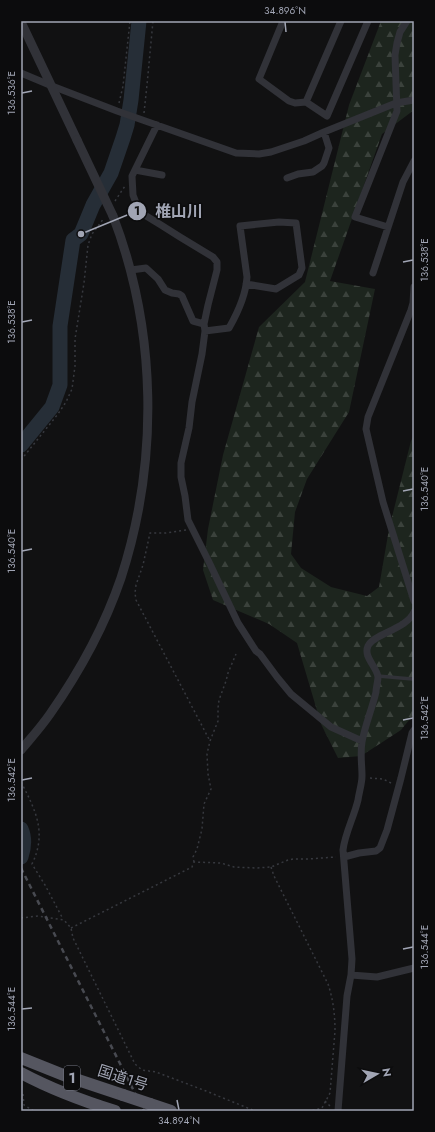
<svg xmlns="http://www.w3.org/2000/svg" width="435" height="1132" font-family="Jost,'Noto Sans JP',sans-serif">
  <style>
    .forest { fill: url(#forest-firs) }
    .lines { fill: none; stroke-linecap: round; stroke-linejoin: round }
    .river { stroke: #262e37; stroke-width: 15 }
    .path { stroke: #37393f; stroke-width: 1.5; stroke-dasharray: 2 3; stroke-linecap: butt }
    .service { stroke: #313238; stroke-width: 3.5 }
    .minor { stroke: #313238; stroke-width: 7 }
    .tertiary { stroke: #313238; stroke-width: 9 }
    .trunk { stroke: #555660; stroke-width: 12 }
    .rail { stroke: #484a51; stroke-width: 2.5; stroke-dasharray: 5 4; stroke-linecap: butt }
    .tertiary-bridge { stroke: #313238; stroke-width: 9 }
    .trunk-bridge { stroke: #555660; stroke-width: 12 }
    .ticks { fill: none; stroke: #a1a5b4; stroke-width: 1.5 }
    .labels { text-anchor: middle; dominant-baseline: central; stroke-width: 3; stroke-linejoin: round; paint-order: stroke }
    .shield { fill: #0c0c0d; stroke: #747782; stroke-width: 1 }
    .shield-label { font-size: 14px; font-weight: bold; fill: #a1a5b4 }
    .street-label { font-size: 15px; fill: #a1a5b4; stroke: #0c0c0d }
    .leader { fill: none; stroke: #a1a5b4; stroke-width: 1.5 }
    .callout-dot { fill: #a1a5b4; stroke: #0c0c0d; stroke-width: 1.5 }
    .mark-label { font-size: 12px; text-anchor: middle; font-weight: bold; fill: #111 }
    .callout-label { font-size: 16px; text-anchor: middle; font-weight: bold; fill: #a1a5b4; stroke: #0c0c0d; stroke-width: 3; stroke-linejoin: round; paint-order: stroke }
    .neatline { fill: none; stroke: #a1a5b4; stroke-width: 1.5 }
    .ticks-label { font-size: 10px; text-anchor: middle; fill: #a1a5b4 }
  </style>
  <defs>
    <pattern id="forest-firs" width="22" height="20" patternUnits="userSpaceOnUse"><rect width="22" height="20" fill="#1d251e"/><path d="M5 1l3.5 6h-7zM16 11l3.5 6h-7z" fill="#3b423c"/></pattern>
  </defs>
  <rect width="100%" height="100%" fill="#111112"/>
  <path class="forest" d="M381,21h33v89l-32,24 -52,147 45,8 -26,123 -42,67 -12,33 -4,42 10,14 30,19 36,9 12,-9 10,-58 22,-88 3,-6v279l-13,16 -40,26 -23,2 -17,-34 -24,-81 -28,-19 -56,-24 -10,-30 5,-41 15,-74 36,-128 46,-45 44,-177z"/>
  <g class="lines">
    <path class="river" d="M21,445l31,-38 8,-22v-59l13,-86 8,-6 12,-29 18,-32 12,-35 4,-13 4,-25 8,-79
      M21,829c4,9 3,19 0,28"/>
    <path class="path" d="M119,103l4,-17 7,-65
      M144,113l3,-28 6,-64
      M115,201l10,-15
      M21,460l37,-46 8,-12 6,-13 3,-23v-27l9,-56 4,-38 4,-11 12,-16
      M186,530l-20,3h-16l-7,32 -7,20 -1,8 1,7 74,141
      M370,778l13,1 8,4
      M21,782c15,29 26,51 11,82l13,21 18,34
      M194,862l-1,-5 4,-8 5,-20 2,-25 7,-15 -3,-15 -1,-20 3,-13 8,-20v-13l1,-8 7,-19 2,-8 8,-19
      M271,867l3,9 54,108c5,15 7,30 7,47l-5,62 -8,15 -11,3
      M21,918l17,-2 26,4 7,8 2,10 62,126 7,6 14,2 50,19 49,20
      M71,928l121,-61 2,-5 27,1 13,4 22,1 15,-1 17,-7 5,-1h15l28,-2
      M23,1094l1,11 10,6
      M325,1101l6,6"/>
    <path class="service" d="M378,676l34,3 2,-1"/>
    <path class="minor" d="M283,21l-24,58 30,22 6,2 11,-1 21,14 41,-95
      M21,73l31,13 65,25 119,42 23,1 12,-2 33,-11 20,-9 72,-29 18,-3
      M306,102l35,-81
      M157,125l-25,51 1,19 5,13 5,6 18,11 19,12 33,20 4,5v8l-9,35 -4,19 1,7 -3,23 -10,48 -3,26 -8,35v14l4,19 3,24 21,42 29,61 18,28 4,3 17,23 14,17 40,33 31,14
      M135,170l27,5
      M287,178l11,-4 15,-2 9,-6 2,-3 5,-15 -5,-16
      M388,227l-33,-10 42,-106 -2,-56 2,-12 3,-11 7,-11
      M131,270l15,-2 12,11 7,11 7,3 7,1 3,2 11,25 11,3
      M373,273l30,-91 11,-21
      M414,287l-1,16 -2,7 -43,107 -2,12 17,73 31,99
      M205,331l24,-3c8,-14 17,-34 18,-51l-7,-51 39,-4 17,1 6,45 -3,7 -23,14 -30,-5
      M344,857l15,-4 17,-2 4,-3 7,-18 14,-52 11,-45 2,-3
      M351,975l26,2 37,-9
      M338,1111l9,-115 4,-21 1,-16 -9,-109c2,-17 11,-33 15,-50 1,-8 4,-16 4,-24 0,-11 -2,-22 0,-34 3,-17 10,-33 14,-50 0,-4 2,-11 2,-15 -1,-10 -15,-20 -10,-31 5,-12 39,-17 46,-34"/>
    <path class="tertiary" d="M21,22l56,118
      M21,750c10,-12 20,-23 29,-36 28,-40 55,-89 71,-136 38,-117 36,-247 -8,-362"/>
    <path class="trunk" d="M21,1058l45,18 57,19
      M21,1073c30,16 62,28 94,38
      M150,1104l21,7"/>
    <path class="rail" d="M21,868l123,243"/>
    <path class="tertiary-bridge" d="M77,140l36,76"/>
    <path class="trunk-bridge" d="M123,1095l27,9"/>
  </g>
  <path class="ticks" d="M285,22l1,10M22,93l10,-2M403,262l10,-2M22,322l10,-2M403,491l10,-2M22,551l10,-2M403,720l10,-2M22,780l10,-2M403,949l10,-2M22,1009l10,-1M177,1100l2,10"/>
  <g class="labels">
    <rect class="shield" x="64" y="1066" width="16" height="24" rx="3"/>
    <g class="shield-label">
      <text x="72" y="1078">1</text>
    </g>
    <g class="street-label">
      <text transform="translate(123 1078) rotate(18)">国道1号</text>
    </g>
  </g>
  <path class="leader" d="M81 234L137 211"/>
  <g class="callout-dot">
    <circle cx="81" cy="234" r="4"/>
    <circle cx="137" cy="211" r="10"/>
  </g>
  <g class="mark-label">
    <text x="137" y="215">1</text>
  </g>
  <g class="callout-label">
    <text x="179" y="217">椎山川</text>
  </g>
  <rect width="435" height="1132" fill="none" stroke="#0c0c0d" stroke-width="44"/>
  <g transform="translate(377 1074) rotate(81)" stroke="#0c0c0d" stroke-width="3" paint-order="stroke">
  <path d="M0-3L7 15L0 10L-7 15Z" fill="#a1a5b4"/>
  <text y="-6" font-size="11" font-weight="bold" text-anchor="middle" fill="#a1a5b4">N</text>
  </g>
  <rect x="22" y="22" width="391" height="1088" class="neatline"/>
  <g class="ticks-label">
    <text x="285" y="14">34.896°N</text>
    <text transform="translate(11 93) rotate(-90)" y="4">136.536°E</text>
    <text transform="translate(424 260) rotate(-90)" y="4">136.538°E</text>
    <text transform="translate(11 322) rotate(-90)" y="4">136.538°E</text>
    <text transform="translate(424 489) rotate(-90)" y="4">136.540°E</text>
    <text transform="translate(11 551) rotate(-90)" y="4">136.540°E</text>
    <text transform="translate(424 718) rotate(-90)" y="4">136.542°E</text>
    <text transform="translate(11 780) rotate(-90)" y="4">136.542°E</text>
    <text transform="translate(424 947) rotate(-90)" y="4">136.544°E</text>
    <text transform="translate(11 1009) rotate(-90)" y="4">136.544°E</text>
    <text x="179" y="1124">34.894°N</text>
  </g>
</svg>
